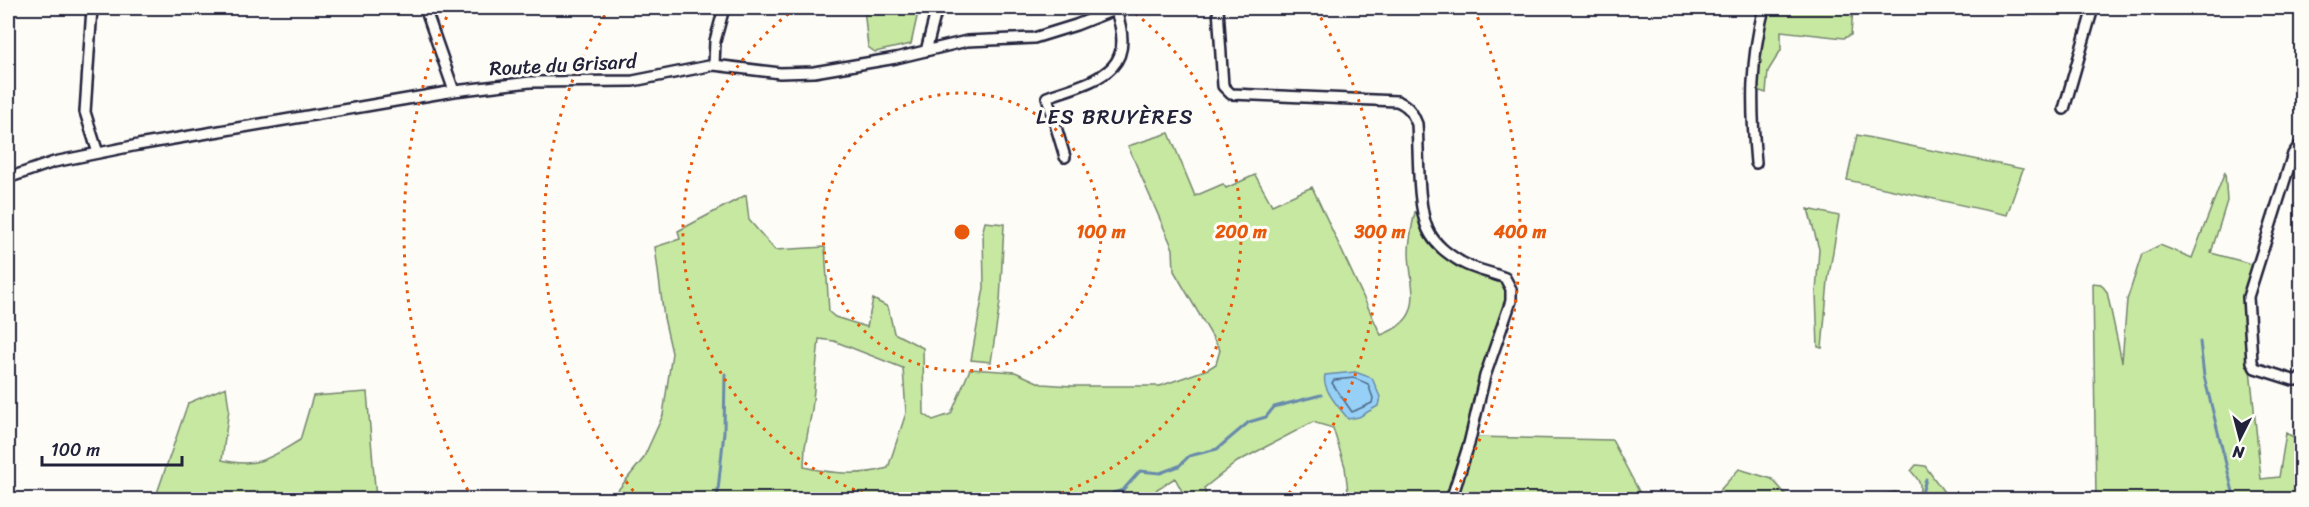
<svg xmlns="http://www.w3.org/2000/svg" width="2309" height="507" font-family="Sriracha,sans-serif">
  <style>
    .green { fill: #c7e8a1; stroke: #74856e; stroke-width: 1.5; fill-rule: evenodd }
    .water { fill: #96d0f6; stroke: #688aab; stroke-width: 1.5 }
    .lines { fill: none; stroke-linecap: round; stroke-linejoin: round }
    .shore { stroke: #506886; stroke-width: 1.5 }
    .stream { stroke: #688aab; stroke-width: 3 }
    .minor-casing { stroke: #22223b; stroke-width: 14 }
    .minor { stroke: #fdfcf7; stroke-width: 9 }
    .ring { fill: none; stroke: #e8590c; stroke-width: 3; stroke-dasharray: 3 6 }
    .labels { text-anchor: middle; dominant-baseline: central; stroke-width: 6; stroke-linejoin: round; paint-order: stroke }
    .street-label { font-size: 20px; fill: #22223b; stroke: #fdfcf7 }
    .neighbourhood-label { font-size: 21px; letter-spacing: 1.5px; fill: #22223b; stroke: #fdfcf7 }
    .centre { fill: #e8590c; stroke: #fdfcf7; stroke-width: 3 }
    .ring-label { font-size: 18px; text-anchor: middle; font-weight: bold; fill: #e8590c; stroke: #fdfcf7; stroke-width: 6; stroke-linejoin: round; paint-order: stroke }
  </style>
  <rect width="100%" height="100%" fill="#fdfcf7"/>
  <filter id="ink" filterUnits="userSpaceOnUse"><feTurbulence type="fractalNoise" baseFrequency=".0167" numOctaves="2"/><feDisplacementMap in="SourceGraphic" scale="12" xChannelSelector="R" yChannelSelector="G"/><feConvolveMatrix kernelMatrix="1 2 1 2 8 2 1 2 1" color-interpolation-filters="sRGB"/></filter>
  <g filter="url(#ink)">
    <path class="green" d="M864,8h55l-8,36 -36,8 -7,-5z
      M1769,8h84l-2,27 -7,3 -63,-7v19l-13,21 -2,22 -12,-4 8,-56z
      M1169,133l26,63 28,-12 3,4 29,-13 17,30 40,-18 69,148c46,-17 29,-46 28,-82 0,-14 3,-28 6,-41l4,1 11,31 15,12 59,26 3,8v11l-59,189v9h-99l-4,-32 -12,-39 -20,-6 -76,40 -33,26 3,11h-21l-11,-21 -18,11 -5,11h-542l33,-41 20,-44 9,-62 -8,-35 -9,-71 25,-8 -2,-8 68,-36 3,25 26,30 50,-3 4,65 6,5 32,10 6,-28 15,8 6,26 29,15 1,66 9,6 18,-6 19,-45 45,3 27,12 30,2h88l48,-17 8,-5 4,-14 -46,-79 -1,-22 -45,-103zM819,339l15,2 69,27 3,45 -18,55c-27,8 -56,6 -84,-1l1,-20 7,-37z
      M1857,135l166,34 -16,46 -160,-35z
      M2225,172l2,29 -16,52 41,11 -9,34 18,181 18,-2 7,-44 15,8v58h-205l-3,-216 8,1 6,8 15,70 5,-62 15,-46 18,-9 32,13z
      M1808,209l31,7 -11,65 -6,67 -4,-1 -2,-54 3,-44z
      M985,222l19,2 -4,78 -9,60 -20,-2 13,-72 -1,-58z
      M226,387l3,22 -7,51c36,9 49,-3 78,-20l13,-44 54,-4 9,107h-221l33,-96z
      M1473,437l139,3 31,59 -189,1z
      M1916,465l9,1 24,33h-33c7,-12 5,-17 -5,-28z
      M1739,469l33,10 18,20h-78z
      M1895,492l16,7h-32l3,-4z"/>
    <path class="water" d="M1355,372l17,6 8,19 -2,9 -19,11 -11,2c-8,-11 -27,-30 -23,-44z"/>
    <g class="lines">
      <path class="shore" d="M1354,378l14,6 5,14 -1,5 -20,9 -20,-29 2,-3z"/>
      <path class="stream" d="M2200,342l4,34 31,124
        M717,500l7,-68 1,-58
        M1107,500l6,-7 10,-3 17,-19 20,2 19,-7 10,-10 28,-7 32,-27 17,-5 8,-10 47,-12
        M1920,500l6,-21"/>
      <defs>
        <path id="minor" d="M92,8l-7,104 13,41
          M425,8l29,83
          M1218,8l5,78 8,8 166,7c12,5 15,11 20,23 2,28 0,82 11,106 7,15 20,24 33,32 14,8 30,10 44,16l6,11v12l-26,75 -16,68 -18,56
          M926,51l11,-43
          M714,65l1,-24 9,-33
          M2064,109l29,-101
          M2302,147h-4l-5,7 -45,143 4,65 3,6 38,12h4l5,-4
          M1065,157l-18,-60c48,-17 93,-24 68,-88
          M1756,163c-5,-55 -6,-102 8,-155
          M8,178l46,-16 84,-17 316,-54 76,-9 103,-1 81,-16 66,8 34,-1 82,-14 71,-17 67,-3 42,-13 43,-17"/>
      </defs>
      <use href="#minor" class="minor-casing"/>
      <use href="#minor" class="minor"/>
    </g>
  </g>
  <g class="ring">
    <circle cx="962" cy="232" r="139"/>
    <path d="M880 499A279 279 0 0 1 796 8M1128 8A279 279 0 0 1 1044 499"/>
    <path d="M639 498A418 418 0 0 1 608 10M1316 10A418 418 0 0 1 1285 498"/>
    <path d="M472 498A558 558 0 0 1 450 9M1474 9A558 558 0 0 1 1452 498"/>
  </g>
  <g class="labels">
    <g class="street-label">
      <text transform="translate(563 65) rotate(-3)">Route du Grisard</text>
    </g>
    <g class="neighbourhood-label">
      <text x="1115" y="117">LES BRUYÈRES</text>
    </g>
  </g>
  <circle cx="962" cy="232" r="9" class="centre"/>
  <g class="ring-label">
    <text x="1101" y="238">100 m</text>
    <text x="1241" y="238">200 m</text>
    <text x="1380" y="238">300 m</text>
    <text x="1520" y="238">400 m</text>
  </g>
  <rect width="2309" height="507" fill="none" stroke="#fdfcf7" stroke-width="30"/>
  <rect x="15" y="15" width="2279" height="477" fill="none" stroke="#22223b" stroke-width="2" filter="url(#ink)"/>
  <g transform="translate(2240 438) rotate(186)" stroke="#fdfcf7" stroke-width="4.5" paint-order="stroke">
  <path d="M0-4.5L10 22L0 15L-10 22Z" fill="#22223b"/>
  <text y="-9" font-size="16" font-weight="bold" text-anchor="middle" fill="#22223b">N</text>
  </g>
  <path d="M42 456v9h140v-9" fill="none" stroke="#22223b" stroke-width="3"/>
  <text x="51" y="456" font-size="18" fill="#22223b" stroke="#fdfcf7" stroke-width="4.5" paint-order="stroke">100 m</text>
</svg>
